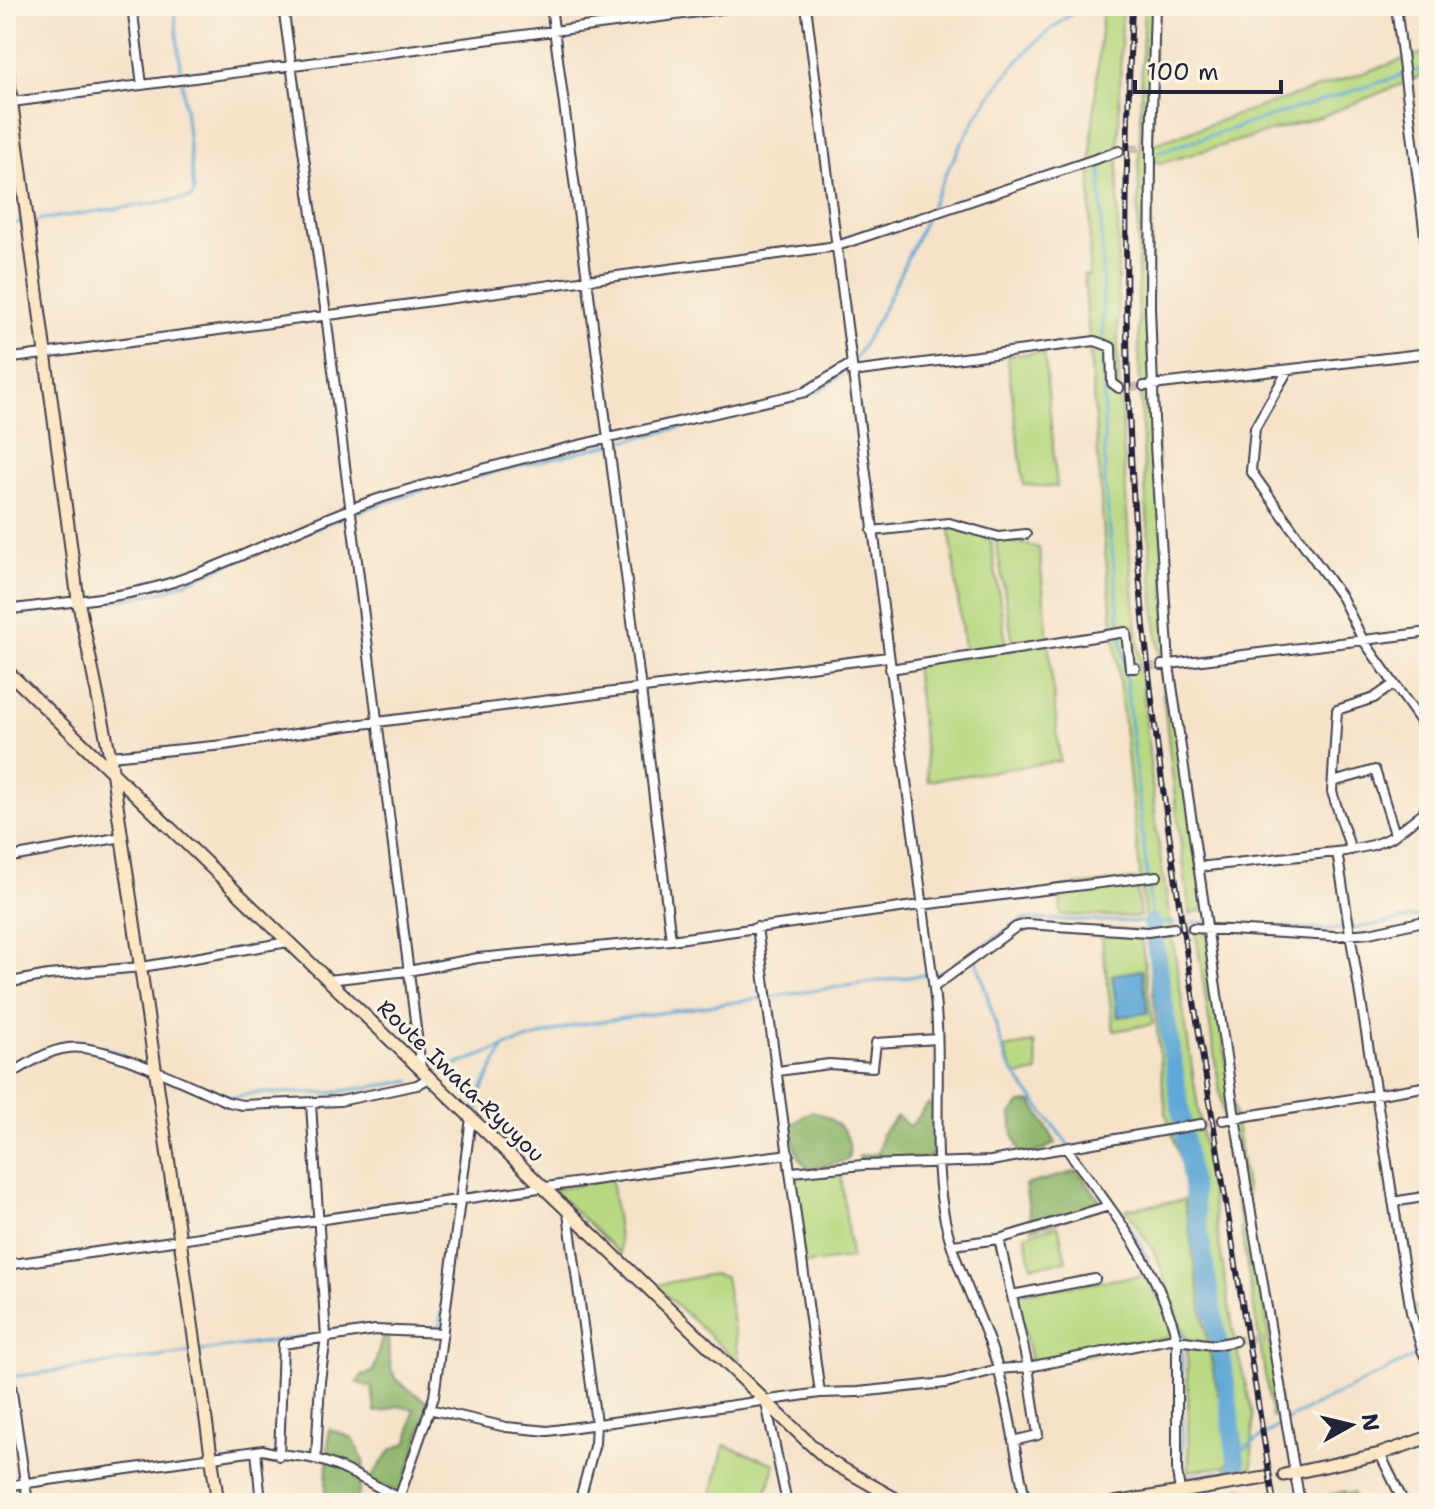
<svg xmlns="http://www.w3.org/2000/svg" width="1435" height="1509" font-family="'Shantell Sans',sans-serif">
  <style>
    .green { fill: #b7d880; stroke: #6c7d5e; stroke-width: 2 }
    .forest { fill: #91b86e; stroke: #5a6d54; stroke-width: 2 }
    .water { fill: #5ea7d6; stroke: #406488; stroke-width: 2 }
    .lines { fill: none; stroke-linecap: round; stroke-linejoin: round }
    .stream { stroke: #5ea7d6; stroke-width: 3 }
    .river { stroke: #5ea7d6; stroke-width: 18 }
    .street-tunnel { stroke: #cbbcad; stroke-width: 8; stroke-dasharray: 8 4; stroke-linecap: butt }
    .street-casing { stroke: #423f50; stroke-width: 12 }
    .secondary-casing { stroke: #423f50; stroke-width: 15 }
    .street { stroke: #fff; stroke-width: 8 }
    .secondary { stroke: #fce6c4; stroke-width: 11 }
    .rail-casing { stroke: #22223b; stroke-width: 6 }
    .rail { stroke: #fcf5e5; stroke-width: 3; stroke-dasharray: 9; stroke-linecap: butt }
    .labels { text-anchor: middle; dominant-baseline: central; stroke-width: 6; stroke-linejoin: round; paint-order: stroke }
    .street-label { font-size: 22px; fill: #22223b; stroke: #fcf5e5 }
  </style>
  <rect width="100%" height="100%" fill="#fcf5e5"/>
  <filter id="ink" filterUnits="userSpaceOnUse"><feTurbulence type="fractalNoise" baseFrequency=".0125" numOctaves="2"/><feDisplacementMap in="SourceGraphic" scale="16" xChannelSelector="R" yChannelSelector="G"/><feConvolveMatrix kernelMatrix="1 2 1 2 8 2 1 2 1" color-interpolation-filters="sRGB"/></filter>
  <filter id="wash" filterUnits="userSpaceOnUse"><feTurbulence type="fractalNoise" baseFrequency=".006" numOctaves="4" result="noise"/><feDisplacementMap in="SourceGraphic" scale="32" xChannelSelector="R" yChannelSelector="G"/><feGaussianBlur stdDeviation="1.8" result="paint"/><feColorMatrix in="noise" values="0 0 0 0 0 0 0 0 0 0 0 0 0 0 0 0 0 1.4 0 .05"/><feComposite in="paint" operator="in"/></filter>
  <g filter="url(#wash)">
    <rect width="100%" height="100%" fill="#f5e3c9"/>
    <path class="green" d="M1103,6h19l-4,166v185l11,190 28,287 52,347 26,160 18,74 -1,53 -24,4 -1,-10 -1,4 -37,5 -2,-124 22,4 9,44 -32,-216 -20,-66 -61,-563 -21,-275 5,1 3,-141z
      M1144,6h10l-2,139 81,-29 196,-65v22l-106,43 -161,47 -10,-2 -2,146 19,356 35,246 -14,5c-23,-169 -42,-338 -49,-508 -6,-133 -2,-267 3,-400z
      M1044,352l13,135 -33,-2 -17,-129z
      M949,523l41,12 17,115 7,-1 -19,-113 44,12 21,213 -132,20 -13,-116 50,-8z
      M1136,879l4,38 -79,-2 -1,-27z
      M1100,928l40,3 13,93 -39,7z
      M1195,928l11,1 75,486 -9,2 -34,-206z
      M1034,1043l4,29 -22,4 -13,-28z
      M840,1167l11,91 -48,6 -11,-92z
      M611,1178l10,77 -68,-65z
      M1184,1200l24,144 -21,-3 -32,-88 -29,-44z
      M1058,1225l8,36 -34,5 -7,-31z
      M713,1274l12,3 15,87 -85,-79z
      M1145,1275l28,47 3,14 -144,30 -16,-72z
      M1429,1304v58l-18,-54z
      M724,1445l51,19 -11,39h-54z"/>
    <path class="forest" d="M1032,1102l24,41 -22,11 -13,2 -8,-22 -2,-20 10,-11z
      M928,1104l7,3 -2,48 -19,9 -51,1 -4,-9 19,-3 4,-19 15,-18 13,11z
      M812,1111c23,8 43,21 36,49l-38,10c-14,-10 -17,-29 -18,-46z
      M1078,1171l27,36 -73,22 -7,-44z
      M388,1336c2,43 3,43 39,65v12l-27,83 -13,-10 -19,-4 23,-32 17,-8 6,-33 -18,-3 -10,5 -11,1 -3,-25 -15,-4 5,-8 11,-3 9,-34z
      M329,1429l24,9 11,25 -7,40h-32z
      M1345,1491l1,4 7,-3 4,11h-49l7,-8 9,2z"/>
    <path class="water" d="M1142,970l6,43 -30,4 -6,-42z"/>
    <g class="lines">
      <path class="stream" d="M1158,152l271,-85
        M1101,170l4,314 47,439
        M928,213c35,-81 78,-160 156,-207
        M30,221l161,-23 3,-6 -20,-186
        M6,225l16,-3
        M855,359l27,-47 43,-92
        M84,606l78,-14 182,-76 89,-29 365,-88 22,-9 22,-16
        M6,615l70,-8
        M1193,922l129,8 49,-4 58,-12
        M974,951l32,109 16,24 47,62
        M9,1071c38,-30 71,-34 115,-16
        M438,1072l68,-26 70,-21 367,-53 81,-53 150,4
        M202,1086l30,12 21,-5h76l82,-12
        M477,1113l3,-19 24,-47
        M464,1198l9,-59
        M1125,1223l16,21 8,16
        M1173,1315l11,23 -2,8v131l52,-7 2,-16 57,-38 131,-64 5,-10
        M417,1328h22l6,-42
        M12,1377l298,-41"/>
      <path class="river" d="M1152,923l47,308 28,159 10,78
        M1241,1495l1,8"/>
    </g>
  </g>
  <g filter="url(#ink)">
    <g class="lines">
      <path class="street-tunnel" d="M1119,151l32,-5
        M1119,388l25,-2
        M1135,668l27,-3
        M1174,928h19
        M1201,1124l22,-4
        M1235,1341l27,-5"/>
      <defs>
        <path id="street" d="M132,6l10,79
          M283,6l43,309 95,753
          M551,6l90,683 30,251
          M806,6c42,325 82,651 127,976 11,75 -2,154 10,228 9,55 40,105 55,158 12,44 18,90 28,135
          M1155,6l-4,140 -1,161 5,138 14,220 66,453 65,385
          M1396,6l33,262
          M12,102l732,-96
          M6,359l831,-113 282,-95
          M1288,370l-33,58 -4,43 91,127 21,42 66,93
          M852,372l243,-31 16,6 1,36 7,5
          M1144,386l285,-33
          M872,531l77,-8 50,14 27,-3
          M6,610c56,-8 114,-11 167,-28 73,-24 141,-63 214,-86 138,-42 279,-70 418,-104l46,-28
          M1162,665l267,-33
          M890,669l236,-37 4,36h5
          M110,756l114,-11 122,-19 542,-69
          M1333,782l42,-12 20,64
          M1351,850l-19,-58 5,-82 37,-12 20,-14
          M1337,852l74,460 11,38 7,15
          M6,858l116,-21
          M1198,867l147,-16 28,-6 19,-8 37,-29
          M757,927l63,466
          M1193,928l141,8 35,-3 60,-13
          M328,980l80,-9 70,-13 193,-18 250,-35 236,-29
          M6,983l42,-8 94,-8 146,-25
          M934,987l82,-60 10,-3 122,8 26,-4
          M778,1071l51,-7 44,3 3,-24 61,-4
          M6,1077c20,-12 39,-26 62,-29 37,-5 122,38 160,54l14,3 98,-4 77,-16 12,-7
          M311,1104l15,233 -6,44 -4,78
          M1223,1120l206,-34
          M1066,1148c44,59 93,119 111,192v132l5,31
          M792,1172l71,-7 128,-4 210,-37
          M1393,1202l36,-6
          M568,1213l28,210 -1,20 -16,60
          M999,1239l29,128 10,68 -25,6
          M953,1245l46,-6 110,-33
          M6,1265l651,-94 132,-17
          M1012,1295l83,-16
          M6,1350l22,153
          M766,1403l21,100
          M429,1409l77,18 42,4 272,-38 38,-1 88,-9 52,-14 30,-2 142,-28 44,6 21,-4
          M256,1451l5,52
          M1380,1454l24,49
          M279,1456l4,-112 92,-14 68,3
          M6,1486l257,-36c19,6 38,5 56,10 27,8 51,23 76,36l5,7
          M398,1501l36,-104 37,-279"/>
        <path id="secondary" d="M6,60l72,540 32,156 108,747
          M6,670l803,773 20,18 74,42
          M1284,1475l96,-21 49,-17
          M1114,1503l151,-25"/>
      </defs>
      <use href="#street" class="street-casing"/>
      <use href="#secondary" class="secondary-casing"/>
      <use href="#street" class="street"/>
      <use href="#secondary" class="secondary"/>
      <defs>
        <path id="rail" d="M1132,6c-8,176 -9,354 4,530 14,184 42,366 71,548 22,140 45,279 67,419"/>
      </defs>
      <use href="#rail" class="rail-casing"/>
      <use href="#rail" class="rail"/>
    </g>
  </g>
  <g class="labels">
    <g class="street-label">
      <text transform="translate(461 1081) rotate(44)">Route Iwata-Ryuyou</text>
    </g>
  </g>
  <rect width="1435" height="1509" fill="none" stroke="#fcf5e5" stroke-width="32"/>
  <g transform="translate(1351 1425) rotate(82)" stroke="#fcf5e5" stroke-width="6" paint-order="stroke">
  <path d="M0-6L14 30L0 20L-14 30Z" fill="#22223b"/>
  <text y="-12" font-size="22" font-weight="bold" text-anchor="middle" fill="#22223b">N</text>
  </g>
  <path d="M1135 80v12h146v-12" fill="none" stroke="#22223b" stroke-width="4"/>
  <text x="1147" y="80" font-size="24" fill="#22223b" stroke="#fcf5e5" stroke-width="6" paint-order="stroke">100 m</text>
</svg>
